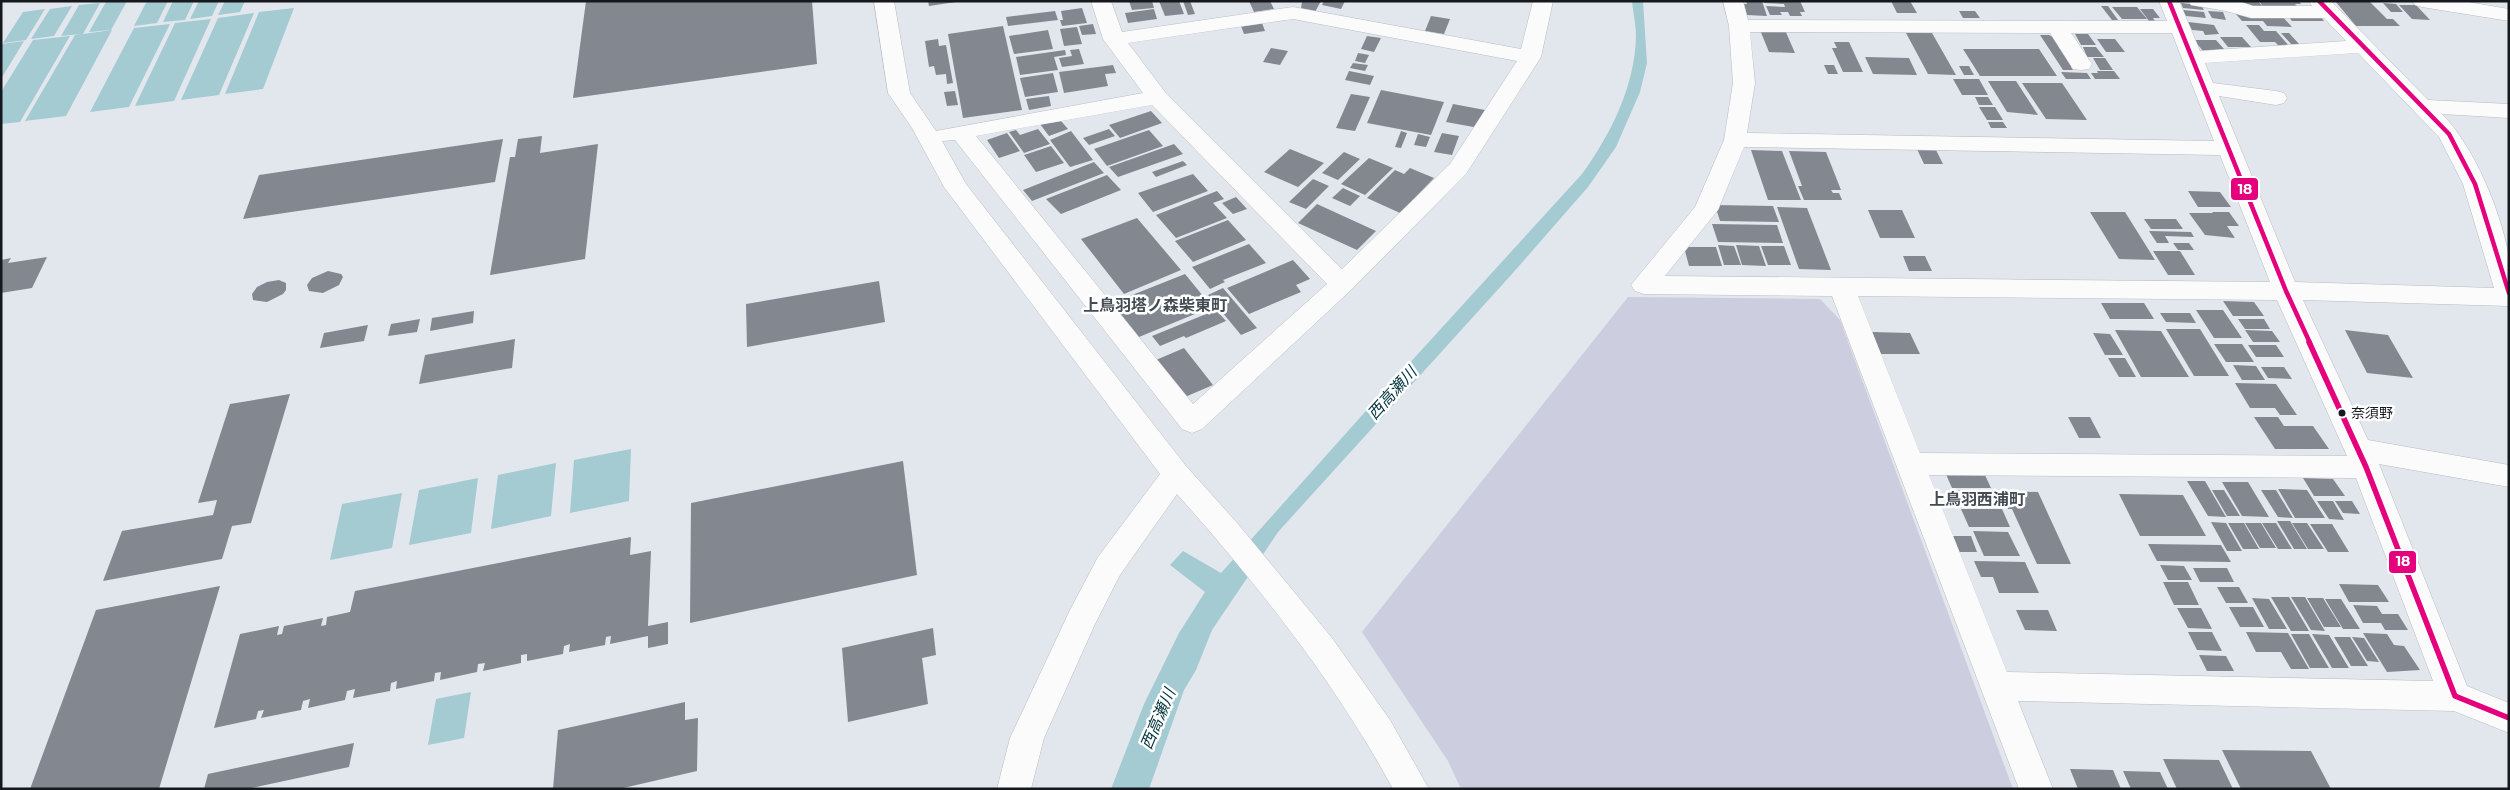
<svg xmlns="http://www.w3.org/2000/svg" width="2510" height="790" font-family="Montserrat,'Noto Sans JP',sans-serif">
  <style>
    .green { fill: #cdcde0 }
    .water { fill: #a4cad2 }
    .building { fill: #838790 }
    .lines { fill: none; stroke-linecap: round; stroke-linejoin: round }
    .minor-casing { stroke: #b9bcc0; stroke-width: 1 }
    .minor { fill: #fbfbfc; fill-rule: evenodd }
    .bus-1-far1-casing { stroke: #fff; stroke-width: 8 }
    .bus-1-casing { stroke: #fff; stroke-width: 9 }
    .bus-1-far1 { stroke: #e5007d; stroke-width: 4.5 }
    .bus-1 { stroke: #e5007d; stroke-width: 5.5 }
    .bus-dot { fill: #15181c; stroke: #fff; stroke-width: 2 }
    .labels { text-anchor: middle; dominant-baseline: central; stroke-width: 5; stroke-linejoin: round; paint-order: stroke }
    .bus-label { font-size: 14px; fill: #15181c; stroke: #fff; text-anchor: start }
    .neighbourhood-label { font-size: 16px; font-weight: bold; fill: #444b53; stroke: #fff }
    .water-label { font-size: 16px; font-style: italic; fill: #02343c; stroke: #fff }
    .line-badge { stroke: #fff; stroke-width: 2 }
    .badge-label { font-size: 14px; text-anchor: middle; font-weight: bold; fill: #fff }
  </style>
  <rect width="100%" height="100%" fill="#e2e7ed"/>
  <path class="green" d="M1628,297l192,2 20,21 173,469h-552l-13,-28 -86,-129z"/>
  <path class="water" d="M127,1l-16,29 -22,2 17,-30z
    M147,1h21l-11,22 -23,3z
    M173,1h21l-9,19 -22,2z
    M199,1h20l-7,15 -22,3z
    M225,1h20l-5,11 -22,3z
    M1632,1h11l4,62 -7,29 -24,55 -28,40 -76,87 -234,258 -66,98 -16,40 -12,20 -35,99h-38l33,-85 35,-71 26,-41 -35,-27 13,-14 38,22 144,-161 217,-238c29,-40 53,-88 54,-138 0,-12 -3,-24 -4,-35z
    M100,3l-17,31 29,-4 -46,86 -41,5 50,-86 6,-1 -20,2 18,-31z
    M72,6l-18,30 -23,3 19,-30z
    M294,8l-31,81 -38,5 34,-82z
    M45,9l-19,31 -23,3 20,-31z
    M254,13l-35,82 -38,5 37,-82z
    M211,19l-37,82 -39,5 40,-83z
    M170,24l-41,83 -39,5 44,-84z
    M70,36l-50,86 -19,2v-32l32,-52z
    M24,41l-23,38v-35z
    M631,449l-2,52 -59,12 4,-53z
    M556,463l-5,53 -60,13 7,-54z
    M478,478l-7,55 -62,12 10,-55z
    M402,493l-10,55 -62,12 12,-56z
    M471,692l-7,46 -36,7 8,-46z"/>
  <path class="building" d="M586,1h226l5,63 -244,34z
    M928,1h28v1l-27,4z
    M1129,1h23l2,7 -22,2z
    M1159,1h20l5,13 -19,2z
    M1183,1h7l5,13 -7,1z
    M1249,1h21l4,8 -20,3z
    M1302,1h19l-6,11 -14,-3z
    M1324,1h21l-4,8 -19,-4z
    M1746,1h16l5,15 -20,-1 -5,-11h5z
    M1763,1h37l5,11h-5l2,4h-12l-2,-4h-8l2,3h-12l-4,-9 19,1 -1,-3 -20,-1z
    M1891,1h19l7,12h-20z
    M2236,1h22l5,6 -22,-1z
    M2259,1h40l2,3h-6l4,4h-35z
    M2335,1h34l18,18h6l7,7h-44z
    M2181,3l20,2 3,5 -21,-2z
    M2383,3l13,1 7,8h-12z
    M2399,5h17l14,15 -18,-1z
    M2101,6h7l10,14h-6z
    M2112,7h25l10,12h-25z
    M1082,8l5,15 -25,3 -2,-6h3l-2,-9z
    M1154,9l3,10 -29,4 -3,-10z
    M2140,9h13l7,9h-7l2,3h-6z
    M2183,10l21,2 2,6 -20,-2z
    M1055,11l3,9 -50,6 -2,-9z
    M1959,11h16l5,7h-17z
    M2208,11l15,1 3,8 -14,-2z
    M2235,13l46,2 11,12 -25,-1 -4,-5h-21z
    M1431,16l19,3 -6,15 -19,-3z
    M2288,16h32l4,5h-32z
    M2188,22l26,3 5,9 -14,1 -2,-4 -11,-1z
    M1262,23l3,8 -21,3 -3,-8z
    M1093,24l3,10 -14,1 -3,-9z
    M2246,25h13l5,6h12l14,16h-10l-5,-5h-15z
    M1003,26l19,84 -59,8 -15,-84z
    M1077,27l5,17 -18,2 -4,-17z
    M1048,30l5,19 -39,5 -5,-18z
    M1760,30h25l10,23 -26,-1z
    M1906,33h26l24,42 -28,-1z
    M2281,33h8l11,12h-8z
    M2075,34h13l8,11h-15z
    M2040,35h9l6,3 20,29h-4l2,3h-10z
    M1367,36l14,2 -7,14 -13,-3z
    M2220,37h22l9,10h-23z
    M938,39l1,7 7,-1 7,38 -6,1 -1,-10 -10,1 -2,-9 -5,1 -4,-26z
    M2097,39h18l10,13h-19z
    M2194,40h22l8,9 -21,2z
    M1834,42h15l14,30h-20l-11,-24h5z
    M2083,47h13l8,10h-17z
    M1271,48l17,3 -8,14 -17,-3z
    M1079,49l5,15 -22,3 -3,-9 13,-2 -2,-6z
    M1963,49h76l18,27h-77z
    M1065,50l1,5 -12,2 4,13 -38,5 -4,-18z
    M1358,53l11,2 -4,8 -10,-2z
    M1865,57l44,1 8,17 -44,-1z
    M2093,58h12l8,12h-13z
    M1353,63l15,2 -3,6 -15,-3z
    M1113,65l3,8 -11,1 3,12 -44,7 -5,-21z
    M1824,65h10l4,9h-10z
    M1959,66h10l5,9h-10z
    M1349,71l25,5 -4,9 -25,-5z
    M2097,71h17l6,8h-25l-4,-6h7z
    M2061,72l26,1 4,6h-25z
    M1053,73l5,19 -33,5 -5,-19z
    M1953,79h26l9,16h-26z
    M1988,81h28l22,34 -31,-3z
    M2022,83h40l25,37 -41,-1z
    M1381,90l63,12 -13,33 -64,-12z
    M955,91l3,14 -11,1 -3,-14z
    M1351,94l19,3 -15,34 -19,-3z
    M1049,96l2,10 -22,4 -3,-11z
    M1975,97h13l5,8h-14z
    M1453,104l32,6 -6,18 -33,-6z
    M1979,107h16l8,13h-16z
    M1151,111l11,12 -42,15 -11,-13z
    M1061,121l7,8 -19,7 -9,-12z
    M1988,122h15l4,6h-16z
    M1038,129l12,15 -26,9 -15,-21 7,-2 4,5z
    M1109,129l6,7 -26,9 -6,-7z
    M1149,130l14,16 -56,20 -13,-17z
    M1071,131l22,29 -23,7 -20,-27z
    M1401,131l6,2 -6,15 -6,-1z
    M1007,133l13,18 -21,7 -12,-18z
    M1442,133l17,3 -7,19 -18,-3z
    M1418,134l12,3 -4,10 -12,-2z
    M542,136l-2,17 58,-9 -13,115 -95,16 20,-118h5l3,-18z
    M503,139l-8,43 -252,37 16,-44z
    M1174,144l9,10 -65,23 -9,-10z
    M1051,146l13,17 -28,9 -12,-17z
    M1290,149l34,14 -26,24 -34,-15z
    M1917,149l19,1 7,14h-19z
    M1751,150l31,1 19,49h-33z
    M1789,151l37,1 15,38h-10l2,3h6l3,7h-38l-6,-14h4z
    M1344,152l16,7 -22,21 -16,-7z
    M1369,158l24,10 -28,27 -24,-11z
    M1183,161l4,4 -31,12 -4,-5z
    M1094,162l10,11 -72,28 -9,-11z
    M1410,168l24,10 -34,35 -33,-15 28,-28 9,4z
    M1193,174l15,17 -55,21 -15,-19z
    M1107,175l14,15 -60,24 -15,-15z
    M1313,179l16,7 -23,23 -17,-7z
    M1343,188l17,8 -10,10 -18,-8z
    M1217,191l7,8 -11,4 14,15 -51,20 -20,-23z
    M2188,191l32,1 11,15h-33z
    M1236,197l11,12 -14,5 -11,-11z
    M1317,204l59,27 -19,19 -59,-27z
    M1715,205l58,1 6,16 -59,-1z
    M1777,207l30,1 24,62 -32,-1z
    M1868,210h34l13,28h-35z
    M2090,212h35l30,48 -36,-1z
    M2212,212h17l10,14h-12l8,12 -30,-3 -16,-22h24z
    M1137,218l44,52 -57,24 -43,-55z
    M2144,219h32l7,10h-32z
    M1228,220l18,20 -53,22 -18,-21z
    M1712,224l65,1 6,18 -65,-1z
    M2149,231l42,1 3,5 -29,-1 4,7h-12z
    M2173,243h16l5,7h-16z
    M1249,244l17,19 -43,17 2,2 -15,7 -18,-22z
    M1718,245l16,1 7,19h-17z
    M1736,245l23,1 7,20 -24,-1z
    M1761,246h23l7,19h-23z
    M1684,247h32l6,19h-33z
    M2153,251h27l15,24h-27z
    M1903,256h22l7,15h-23z
    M47,257l-15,31 -31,5v-33l10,-2 -3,5z
    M1293,260l17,19 -14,6 5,7 -52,22 -22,-26z
    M328,271l13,3 2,3 -4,8 -16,8 -14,-2 -2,-6 5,-7z
    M1185,274l27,33 -73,30 -27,-34z
    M279,280l7,3v7l-3,4 -16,8 -14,-2 -1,-6 5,-7 10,-5z
    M879,281l6,41 -138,25 -1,-43z
    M1223,288l34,40 -16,7 -33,-40z
    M2223,301l31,1 10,14h-31z
    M2101,303h43l10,16h-44z
    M1216,310l10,11 -40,17 -2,-2 -24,10 -8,-10z
    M2196,310h27l19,28h-28z
    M474,311l-1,12 -43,8 2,-13z
    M2160,313h30l6,10 -30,-1z
    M420,319l-3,13 -29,4 3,-12z
    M2238,319h26l6,10h-25z
    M368,325l-4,16 -44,7 4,-15z
    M2166,329h34l29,47h-35z
    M2115,330l46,1 28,46h-48z
    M2245,330l27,1 8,11h-27z
    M2345,330l43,5 25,43 -46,-5z
    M1872,332l38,1 10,21h-39z
    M2093,333l17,1 13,21h-18z
    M515,339l-3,29 -93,16 6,-29z
    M2214,344h28l12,18h-28z
    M2248,345h28l8,12h-28z
    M1184,348l29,37 -28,12 -29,-37z
    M2108,358h17l11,19h-17z
    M2233,365l23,1 9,14h-23z
    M2261,367h23l8,12 -24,-1z
    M2235,383l41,1 21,31h-17l-5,-7h-25z
    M290,394l-39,129 -19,3 -10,33 -119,22 19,-50 91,-16 4,-15 -19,3 32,-99z
    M2068,417h22l11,21h-22z
    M2254,417h24l6,9h29l16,23h-54z
    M903,461l14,114 -227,48 1,-120z
    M1945,472l39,1 7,15h-39z
    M2303,478l30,1 12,17h-31z
    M2187,481h18l21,36 -18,-1z
    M2222,482h26l21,35 -27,-1z
    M2278,489l29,1 18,28h-30z
    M1949,490l42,1 7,15h-42z
    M2212,490h12l16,26h-13z
    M2261,490h15l17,28 -15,-1z
    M2000,491l38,1 33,72h-34l-25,-55h-4z
    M2119,494l64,1 23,41h-66z
    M2317,501h16l11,19 -15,-1z
    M2335,501h17l8,13 -17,-1z
    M1961,509h41l8,18h-41z
    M2277,521h13l17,28h-13z
    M2211,522l15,1 16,28h-15z
    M2228,523h16l15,26h-16z
    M2245,523h16l15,25h-16z
    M2262,523h14l16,26h-14z
    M2292,523h15l17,26h-16z
    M2310,524h22l17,28h-21z
    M1973,531l35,1 12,24h-36z
    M1950,536h21l6,16h-21z
    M631,537l-1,18 21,-4 -3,75 20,-4v22l-20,4v-12l-38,8 1,-8 -5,1 -1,8 -36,7 1,-8 -6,2 -1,8 -36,7v-7l-6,1v8l-38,8 2,-8 -7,1 -1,8 -37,8 1,-8 -6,1 -1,8 -38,8 1,-8 -6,2 -1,8 -37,7 2,-9 -8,2 -2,9 -37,8 2,-9 -7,2 -2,9 -40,8 3,-8 -6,1 -2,8 -42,9 26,-94 39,-8 -2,9 5,-1 2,-8 39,-8 -2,8 5,-1 1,-8 23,-5 5,-21z
    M2148,544l73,1 10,17 -74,-1z
    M1974,561l51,1 14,31h-40l-6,-16h-12z
    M2160,565l24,1 8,14h-24z
    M2193,568h34l7,14h-34z
    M2163,582h25l11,23h-25z
    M2339,584l39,1 11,17h-40z
    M220,586l-61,203h-129l66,-179z
    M2217,587h22l9,16h-22z
    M2271,597h18l20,34h-18z
    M2291,597h14l20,34 -14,-1z
    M2252,598l17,1 18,30h-18z
    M2307,598h16l18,29h-17z
    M2325,599h16l19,30h-17z
    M2353,605l24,1 5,8h16l10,16h-23l-4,-7h-18z
    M2229,607h24l11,20h-24z
    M2177,608h24l11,21 -24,-1z
    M2016,610h32l9,21 -32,-1z
    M933,628l3,27 -14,3 6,46 -80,18 -6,-74z
    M2188,632h24l10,19 -25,-1z
    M2246,632l42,1 21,36h-18l-10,-17h-25z
    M2363,633l24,1 7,11 10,1 16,24 -33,2z
    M2291,634h18l20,34h-19z
    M2312,634l17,1 20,33h-17z
    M2334,637h16l18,29h-17z
    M2352,637l12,1 15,24 -12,-1z
    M2199,655l27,1 8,15h-27z
    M685,702v18l13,-2 -1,53 -78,18h-66l5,-59z
    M354,743l-5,24 -102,22h-43l4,-15z
    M2222,750l89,1 20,38h-90z
    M2163,759l56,1 14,29h-56z
    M2070,769l43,1 8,19h-43z
    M2123,771l37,1 8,17h-37z"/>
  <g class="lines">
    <defs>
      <path id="minor" d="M874,1h20l16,92 26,38 207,-38 -40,-54 -12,-38h20l11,31 171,-25 228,42 12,-48h20l-12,56 -75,117 -115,116 -149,139 -10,4 -10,-4 -227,-289 -13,1 24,43 220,282 52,58 94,114 58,82 39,69h-36c-58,-107 -135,-204 -216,-295l-57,81 -25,49 -51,114 -13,51h-34l13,-51 60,-128 28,-53 62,-83 -216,-287 -32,-59 -24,-35zM1293,19l224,42 -67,103 -108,105 -177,-177 -37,-49zM1152,105l175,179 -134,120 -217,-268z
        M1723,1h20l5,19 419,1 -8,-20h20l21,50 146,-10 -22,-23h-73l-25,-7 -35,-6 -3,-4h50l15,5h59l-3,-5h22l97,99 81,4v14l-67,-4c32,33 57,93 66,138 2,16 1,37 1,54l-206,-6 65,140 141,25v22l-130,-23 88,222 42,17v30l-55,-22 -436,-10 35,88h-34l-187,-493 -188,-2 -9,-3 -4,-6 64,-78 29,-67 9,-57 -4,-57zM1750,32l300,1 23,36 8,1 8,-1 3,-5 -21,-31h101l42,108 -467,-8 8,-50zM2358,53l81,84 24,47 31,104 -199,-6 -76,-186 57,9 8,-2 3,-5 -3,-5 -8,-2 -63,-8 -8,-20zM1744,147l476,8 50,127 -605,-6 53,-66zM1858,296l419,4 70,156 -427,-3zM1929,475l427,3 77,203 -426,-9z
        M2412,1h50l47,8v12l-87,-14 -7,-2z"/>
    </defs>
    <use href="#minor" class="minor-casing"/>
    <use href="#minor" class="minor"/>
    <defs>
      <path id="bus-1-far1" d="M2169,1l117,290 24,52
        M2319,1l130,133 26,50 34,109"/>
      <path id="bus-1" d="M2309,342l57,125 89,229 54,22"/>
    </defs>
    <use href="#bus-1-far1" class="bus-1-far1-casing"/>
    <use href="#bus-1" class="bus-1-casing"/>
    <use href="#bus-1-far1" class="bus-1-far1"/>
    <use href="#bus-1" class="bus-1"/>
  </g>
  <circle class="bus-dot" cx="2342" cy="413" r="4.5"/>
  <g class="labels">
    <g class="bus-label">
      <text x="2351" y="413">奈須野</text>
    </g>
    <g class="neighbourhood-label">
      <text x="1155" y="305">上鳥羽塔ノ森柴東町</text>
      <text x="1977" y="499">上鳥羽西浦町</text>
    </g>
    <g class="water-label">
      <text transform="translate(1392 393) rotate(-48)">西高瀬川</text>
      <text transform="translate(1158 719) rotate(-67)">西高瀬川</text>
    </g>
  </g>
  <g class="line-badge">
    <rect x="2230" y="177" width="29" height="24" rx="5" fill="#e5007d"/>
    <rect x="2388" y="550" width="29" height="24" rx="5" fill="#e5007d"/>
  </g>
  <g class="badge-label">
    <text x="2245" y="194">18</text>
    <text x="2403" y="566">18</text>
  </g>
  <rect width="2510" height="790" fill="none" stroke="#15181c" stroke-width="5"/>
</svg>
